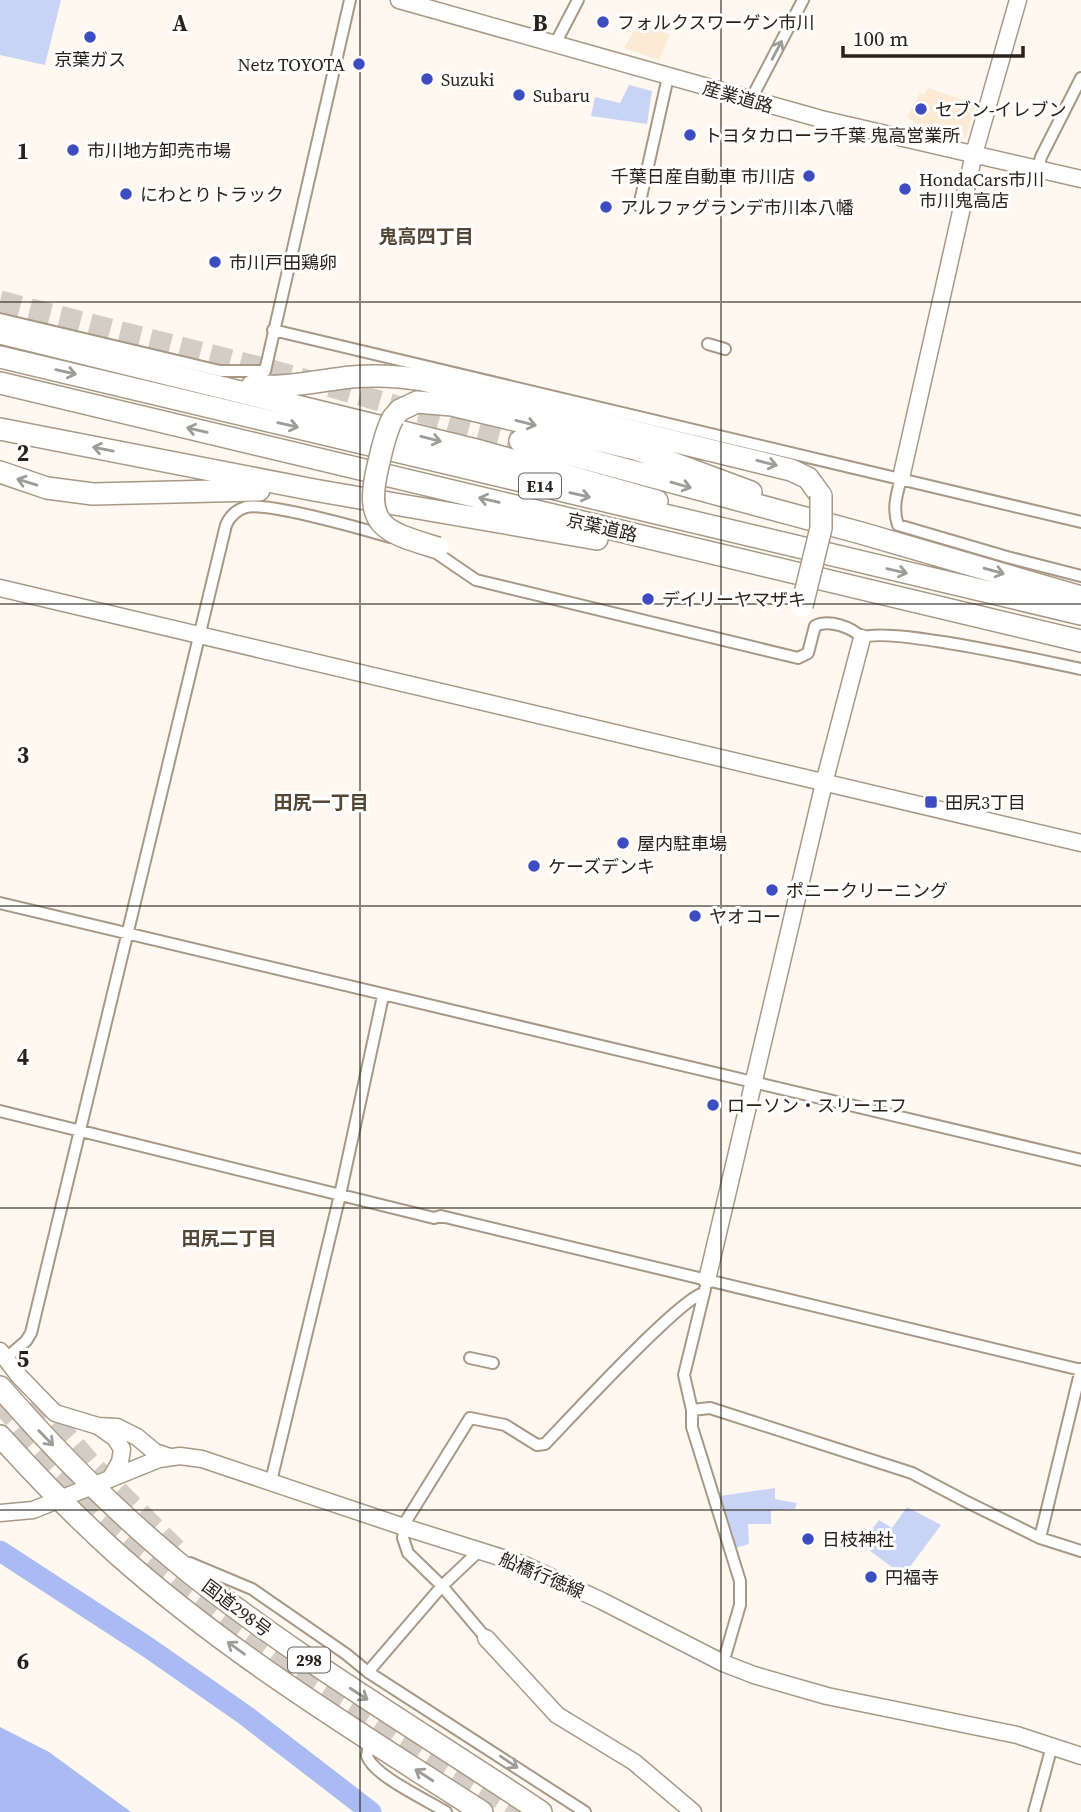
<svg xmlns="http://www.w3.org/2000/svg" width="1081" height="1812" font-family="'Source Serif 4','Noto Sans JP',serif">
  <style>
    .built { fill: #fcead5 }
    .green { fill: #c9d3f6 }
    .water { fill: #aabbf4 }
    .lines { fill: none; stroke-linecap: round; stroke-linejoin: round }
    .river { stroke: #aabbf4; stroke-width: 21 }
    .highway-tunnel { stroke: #d4cdc5; stroke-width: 21; stroke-dasharray: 21 10; stroke-linecap: butt }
    .street-casing { stroke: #a89886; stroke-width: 14 }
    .secondary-casing { stroke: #a89886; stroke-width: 19 }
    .highway-casing { stroke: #a89886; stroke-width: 24 }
    .street { stroke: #fff; stroke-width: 10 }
    .secondary { stroke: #fff; stroke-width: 16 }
    .highway { stroke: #fff; stroke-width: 21 }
    .highway-bridge-casing { stroke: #a89886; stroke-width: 24; stroke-linecap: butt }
    .highway-bridge { stroke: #fff; stroke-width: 21 }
    .oneway { stroke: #9e9c98 }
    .grid { fill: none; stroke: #28221b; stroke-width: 2; stroke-opacity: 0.55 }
    .poi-dot { fill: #3d4cc0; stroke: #fff; stroke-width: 2.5 }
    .labels { text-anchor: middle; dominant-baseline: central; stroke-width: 6; stroke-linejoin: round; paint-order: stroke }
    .shield { fill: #fff; stroke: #68645f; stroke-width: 2 }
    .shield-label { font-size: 16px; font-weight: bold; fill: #28221b }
    .poi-label { font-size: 18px; fill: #28221b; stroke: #fff; text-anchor: start }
    .street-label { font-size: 18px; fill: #28221b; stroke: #fff }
    .neighbourhood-label { font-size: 19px; font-weight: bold; fill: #534635; stroke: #fff }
    .grid-label { font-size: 23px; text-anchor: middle; font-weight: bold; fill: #28221b; stroke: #fff; stroke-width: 6; stroke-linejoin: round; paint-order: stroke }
  </style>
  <rect width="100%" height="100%" fill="#fff8f0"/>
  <path class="built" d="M639,22l31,13 -11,25 -35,-12z
    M928,88l48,16 -10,34 -38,-9 -21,-11 13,-25 4,2z"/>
  <path class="green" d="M0,0h61l-16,65 -45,-10z
    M629,85l23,6 -5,33 -56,-8 4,-19 25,6z
    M775,1488v11l22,4 -2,6 -24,1v14h-23l1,20 -13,4 -16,-52z
    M907,1507l34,18 -35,47 -5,2 -40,-30 18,-24 13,8z"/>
  <path class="water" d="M0,1727l49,25 82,60h-131z"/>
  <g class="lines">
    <path class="river" d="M0,1551l146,95 99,69 126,97"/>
    <path class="highway-tunnel" d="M0,301l275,70 245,70
      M35,1399l58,67 83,83
      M0,1403c34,38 68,77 106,112 124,116 273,205 414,297"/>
    <defs>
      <path id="street" d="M555,44l23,-44
        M750,101l53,-101
        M1038,169l3,-12 40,-79
        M639,206l29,-129
        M0,319l220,52h45l85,-371
        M273,330l808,192
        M708,344l17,5
        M901,478c-4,16 -9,30 -3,47l109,32 74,19
        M432,550l44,30 322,78 10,-5 7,-27c14,-7 37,1 47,12 23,-13 184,24 219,31
        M0,903l1081,257
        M0,1111l434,107 7,-2 640,154
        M705,1289l-21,86 8,35v17l48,154v24l-17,58
        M470,1358l23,5
        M5,1359l21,-18 5,-8 195,-808c4,-9 10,-15 20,-18 22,-5 117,22 144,30
        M692,1410l18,-2 202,65 53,28 75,37 41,13
        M271,1481l69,-286 43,-199
        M1040,1538l41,-169
        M190,1563l62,26 94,65 22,18 217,140
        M486,1638l-44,-52 -34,-33 -5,-15 3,-17 64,-103 35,7 32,20 8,-1c24,-25 136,-147 159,-151
        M368,1672l74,-86 37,-35
        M370,1740l-3,16c7,20 60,44 79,56
        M1034,1812l18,-66"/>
      <path id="secondary" d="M399,0l422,119 260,60
        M901,478l73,-324 44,-154
        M0,588l1081,255
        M707,1280l117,-497 38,-145
        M0,1351l19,25 36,37 43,13 19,1 20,10 18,15 15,5
        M98,1426l17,12 7,11 -2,13 -10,17
        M0,1513l33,-3 126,-51 21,-3 22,3 202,68 121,38 77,36 121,62 31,12 73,21 190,39 64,21
        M486,1638l71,77 77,47 59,50"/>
      <path id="highway" d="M0,333l480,118 177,50
        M0,357l1081,257
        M0,383l1081,258
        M252,386c35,2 66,-5 99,-9 24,-2 48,-1 72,3l368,90 17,8 13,18
        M393,418l7,-8 17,-8 35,3 183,44 116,43
        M0,429l314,61 283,49
        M520,441l341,92 220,64
        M0,472l47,16 46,6 166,-4
        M0,1387c59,68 123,132 194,189 110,87 231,158 347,236
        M0,1436c37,41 75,80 116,117 112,100 241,179 366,259"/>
    </defs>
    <use href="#street" class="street-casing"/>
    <use href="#secondary" class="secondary-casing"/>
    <use href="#highway" class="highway-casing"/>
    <use href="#street" class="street"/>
    <use href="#secondary" class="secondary"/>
    <use href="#highway" class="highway"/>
    <defs>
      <path id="highway-bridge" d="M393,418c-8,14 -11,32 -15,48 -15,62 8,66 60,82
        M802,606l19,-78v-32"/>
    </defs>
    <use href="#highway-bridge" class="highway-bridge-casing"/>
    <use href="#highway-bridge" class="highway-bridge"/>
  </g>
  <defs><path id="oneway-shaft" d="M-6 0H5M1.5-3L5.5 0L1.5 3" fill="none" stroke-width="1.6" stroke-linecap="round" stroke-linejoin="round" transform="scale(1.75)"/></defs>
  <g class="oneway">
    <use href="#oneway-shaft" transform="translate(777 50) rotate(-62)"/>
    <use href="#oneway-shaft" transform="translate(66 372) rotate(13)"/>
    <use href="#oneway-shaft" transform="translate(526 423) rotate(14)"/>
    <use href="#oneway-shaft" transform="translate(288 425) rotate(13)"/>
    <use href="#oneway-shaft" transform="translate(197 430) rotate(-167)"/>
    <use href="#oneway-shaft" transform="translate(431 439) rotate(14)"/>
    <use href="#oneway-shaft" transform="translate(103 449) rotate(-169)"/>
    <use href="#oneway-shaft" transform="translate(767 463) rotate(14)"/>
    <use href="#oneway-shaft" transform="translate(27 482) rotate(-163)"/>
    <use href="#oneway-shaft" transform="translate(681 485) rotate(16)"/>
    <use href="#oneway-shaft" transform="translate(580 495) rotate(13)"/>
    <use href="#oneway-shaft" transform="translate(489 500) rotate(-167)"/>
    <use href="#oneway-shaft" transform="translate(897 571) rotate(13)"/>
    <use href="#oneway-shaft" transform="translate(994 571) rotate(16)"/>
    <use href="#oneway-shaft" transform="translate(46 1438) rotate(46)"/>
    <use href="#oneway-shaft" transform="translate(236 1648) rotate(-144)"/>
    <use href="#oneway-shaft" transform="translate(359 1694) rotate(33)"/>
    <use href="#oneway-shaft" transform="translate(509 1762) rotate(34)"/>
    <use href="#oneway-shaft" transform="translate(424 1775) rotate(-147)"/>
  </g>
  <path class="grid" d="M360,0v1812M721,0v1812M0,302h1081M0,604h1081M0,906h1081M0,1208h1081M0,1510h1081"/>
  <g class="poi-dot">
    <circle cx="603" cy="22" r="7"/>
    <circle cx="90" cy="37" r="7"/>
    <circle cx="359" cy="64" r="7"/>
    <circle cx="427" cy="79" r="7"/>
    <circle cx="519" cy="95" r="7"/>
    <circle cx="921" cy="109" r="7"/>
    <circle cx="690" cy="135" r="7"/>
    <circle cx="73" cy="150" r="7"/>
    <circle cx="809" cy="176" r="7"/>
    <circle cx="905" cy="189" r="7"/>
    <circle cx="126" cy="194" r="7"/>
    <circle cx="606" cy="207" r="7"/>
    <circle cx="215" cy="262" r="7"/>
    <circle cx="648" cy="599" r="7"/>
    <rect x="924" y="795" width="14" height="14" rx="3.5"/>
    <circle cx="623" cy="843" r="7"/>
    <circle cx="534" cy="866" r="7"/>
    <circle cx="772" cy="890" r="7"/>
    <circle cx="695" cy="916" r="7"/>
    <circle cx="713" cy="1105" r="7"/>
    <circle cx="808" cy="1539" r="7"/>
    <circle cx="871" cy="1577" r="7"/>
  </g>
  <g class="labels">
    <g class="shield">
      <rect x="519" y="473.5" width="42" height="25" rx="5"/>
      <rect x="288" y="1647.5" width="42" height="25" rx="5"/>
    </g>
    <g class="shield-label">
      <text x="540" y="486">E14</text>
      <text x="309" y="1660">298</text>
    </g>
    <g class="poi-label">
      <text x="617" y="22">フォルクスワーゲン市川</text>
      <text x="90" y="59" text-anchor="middle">京葉ガス</text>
      <text x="345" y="64" text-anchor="end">Netz TOYOTA</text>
      <text x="441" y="79">Suzuki</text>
      <text x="533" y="95">Subaru</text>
      <text x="935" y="109">セブン-イレブン</text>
      <text x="704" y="135">トヨタカローラ千葉 鬼高営業所</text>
      <text x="87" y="150">市川地方卸売市場</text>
      <text x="795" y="176" text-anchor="end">千葉日産自動車 市川店</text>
      <text x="919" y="179">HondaCars市川<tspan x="919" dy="21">市川鬼高店</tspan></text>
      <text x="140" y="194">にわとりトラック</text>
      <text x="620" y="207">アルファグランデ市川本八幡</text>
      <text x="229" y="262">市川戸田鶏卵</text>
      <text x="662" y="599">デイリーヤマザキ</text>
      <text x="945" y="802">田尻3丁目</text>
      <text x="637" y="843">屋内駐車場</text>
      <text x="548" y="866">ケーズデンキ</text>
      <text x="786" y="890">ポニークリーニング</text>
      <text x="709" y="916">ヤオコー</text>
      <text x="727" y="1105">ローソン・スリーエフ</text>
      <text x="822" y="1539">日枝神社</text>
      <text x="885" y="1577">円福寺</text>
    </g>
    <g class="street-label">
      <text transform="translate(738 97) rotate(16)">産業道路</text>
      <text transform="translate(602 527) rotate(13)">京葉道路</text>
      <text transform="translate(542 1575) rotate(23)">船橋行徳線</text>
      <text transform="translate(237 1608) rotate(37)">国道298号</text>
    </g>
    <g class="neighbourhood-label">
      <text x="426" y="236">鬼高四丁目</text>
      <text x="321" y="802">田尻一丁目</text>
      <text x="229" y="1238">田尻二丁目</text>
    </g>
  </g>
  <g class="grid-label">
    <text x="180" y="31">A</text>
    <text x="540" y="31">B</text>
    <text x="23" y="159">1</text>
    <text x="23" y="461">2</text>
    <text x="23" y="763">3</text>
    <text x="23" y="1065">4</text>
    <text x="23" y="1367">5</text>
    <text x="23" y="1669">6</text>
  </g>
  <path d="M843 46v10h180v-10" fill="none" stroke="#28221b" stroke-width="3.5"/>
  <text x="853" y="46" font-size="21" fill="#28221b" stroke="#ffffff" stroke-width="5" paint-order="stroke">100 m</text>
</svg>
